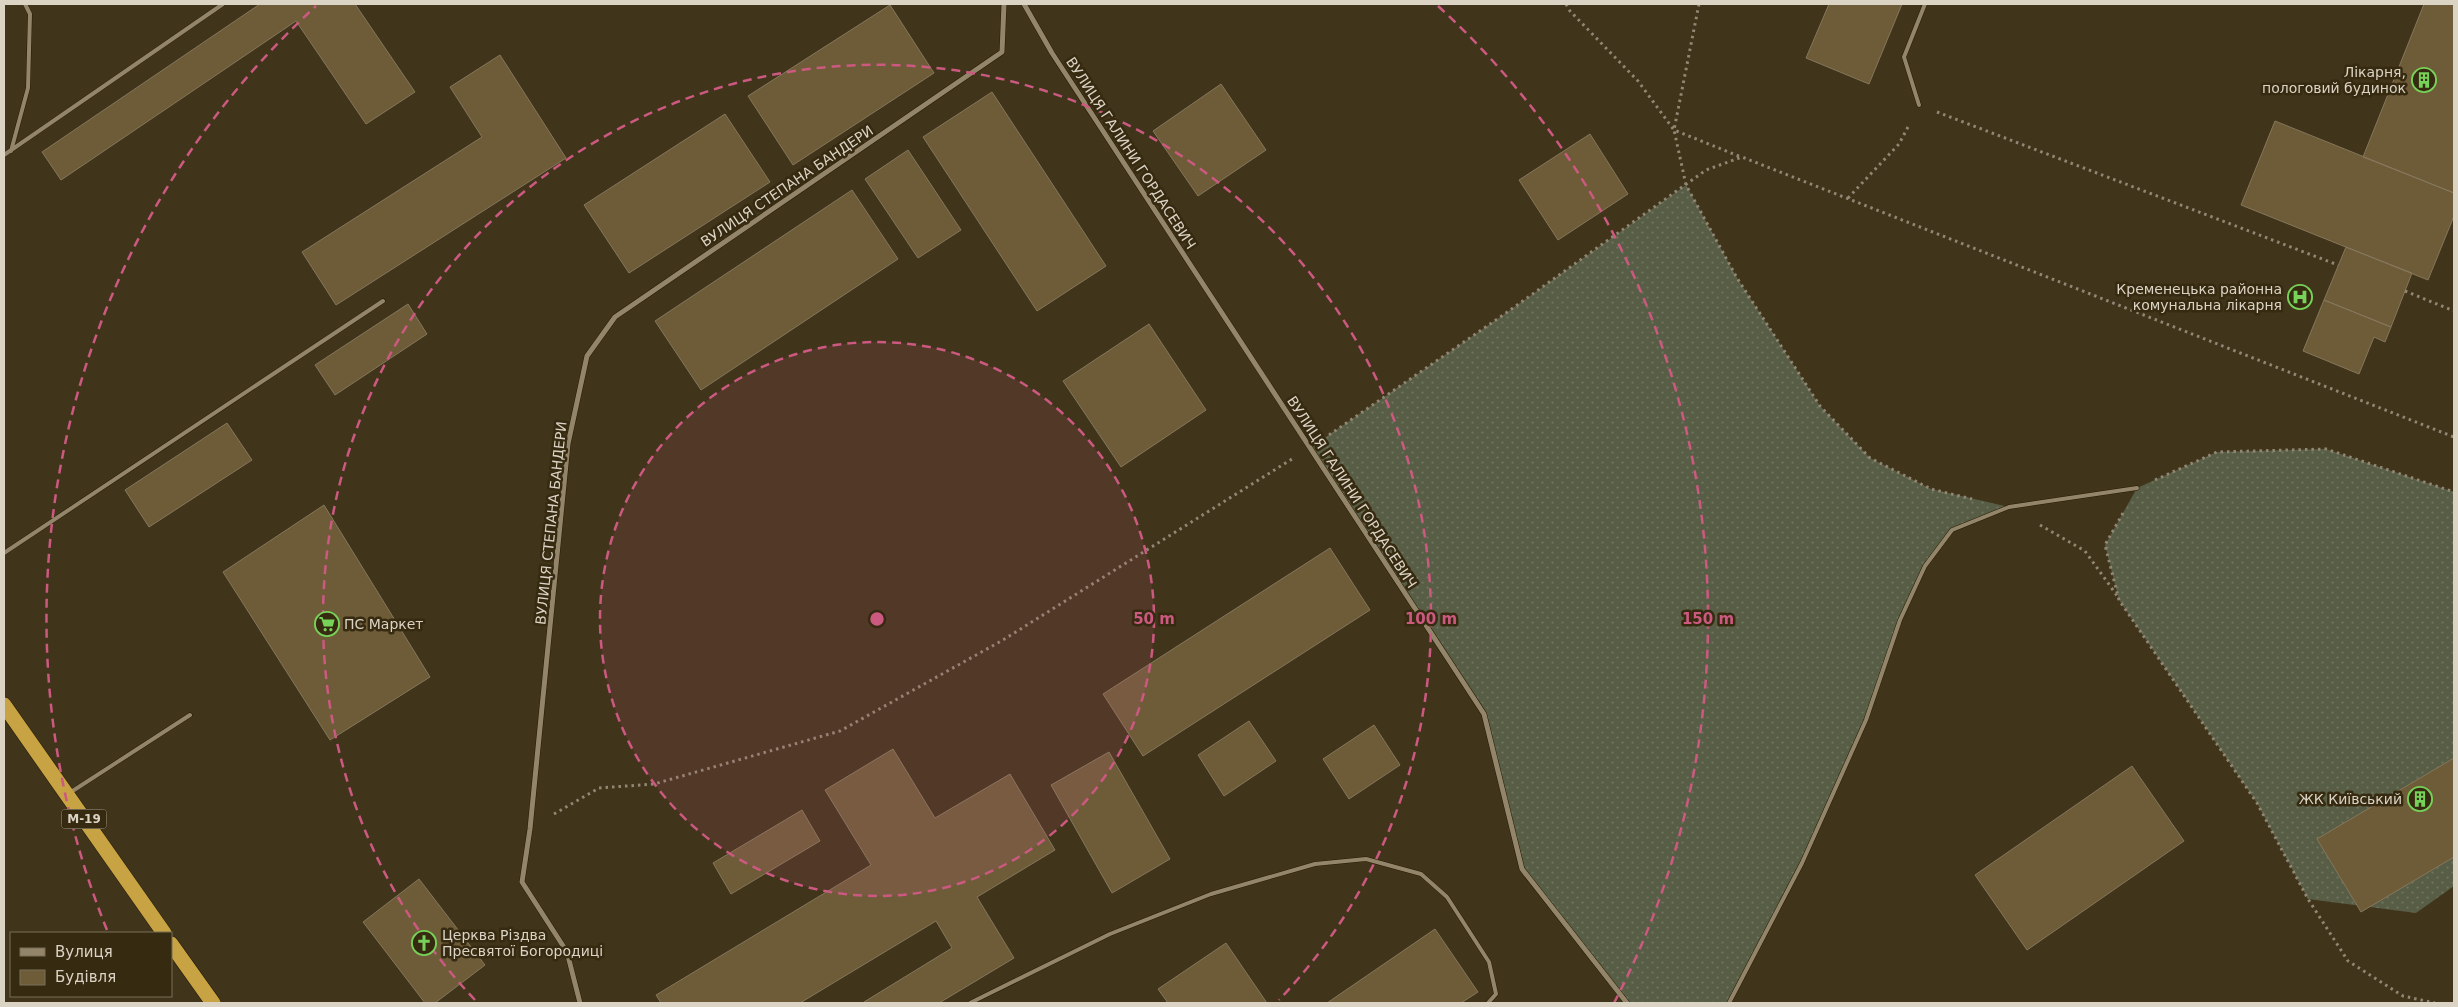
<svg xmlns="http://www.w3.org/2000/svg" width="2458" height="1007" font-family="'DejaVu Sans',sans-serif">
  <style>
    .garden { fill: url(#garden-dots) }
    .building { fill: #6e5c38; stroke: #85775c }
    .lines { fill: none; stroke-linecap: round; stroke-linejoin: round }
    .lane-casing { stroke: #271b03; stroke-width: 5 }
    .street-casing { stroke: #271b03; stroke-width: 6 }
    .highway-casing { stroke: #271b03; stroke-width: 16 }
    .path { stroke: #918774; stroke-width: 3; stroke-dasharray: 2.5 4; stroke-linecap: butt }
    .lane { stroke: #93856a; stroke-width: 4 }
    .street { stroke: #93856a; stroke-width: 5 }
    .highway { stroke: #c7a343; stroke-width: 15 }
    .ring { fill: none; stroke: #cb5980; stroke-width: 2.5; stroke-dasharray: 9 6 }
    .labels { text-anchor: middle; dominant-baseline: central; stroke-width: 5; stroke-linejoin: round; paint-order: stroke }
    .shield { fill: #362a11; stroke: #aaa08e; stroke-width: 1 }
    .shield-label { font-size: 12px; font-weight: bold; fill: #dbd3c4 }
    .poi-label { font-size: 14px; fill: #dbd3c4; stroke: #362a11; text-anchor: end }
    .street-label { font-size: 14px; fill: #dbd3c4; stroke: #362a11 }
    .centre { fill: #cb5980; stroke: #362a11; stroke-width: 2.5 }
    .ring-label { font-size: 15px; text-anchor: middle; font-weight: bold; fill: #cb5980; stroke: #362a11; stroke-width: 5; stroke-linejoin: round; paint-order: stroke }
  </style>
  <defs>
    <pattern id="garden-dots" width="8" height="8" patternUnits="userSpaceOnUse" patternTransform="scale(1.25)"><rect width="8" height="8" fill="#585e45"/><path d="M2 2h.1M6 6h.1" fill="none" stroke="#6f745e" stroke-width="1.8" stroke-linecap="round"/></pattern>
  </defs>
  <rect width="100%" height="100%" fill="#40341b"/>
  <path class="garden" d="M1686,185l51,93 83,128 50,52 61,31 78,18c-12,5 -52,18 -59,25 -47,53 -58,125 -84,189 -40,97 -89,190 -137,282h-102l-105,-134 -38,-155 -174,-266 196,-135z
    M2326,449l128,43v394l-38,27 -108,-14 -51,-96 -138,-203 -14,-55 32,-57 80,-36z"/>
  <path class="building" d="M260,4h95l60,88 -49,32 -70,-103 -235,159 -19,-28z
    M1829,4h73l-33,80 -63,-26z
    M2424,4h30v189l-91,-36z
    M890,5l44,68 -141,92 -45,-69z
    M500,55l66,103 -230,147 -34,-53 180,-115 -32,-50z
    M1221,84l45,66 -68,46 -45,-65z
    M992,92l114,174 -69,45 -114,-174z
    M725,114l45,68 -141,91 -45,-68z
    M2275,121l179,72v23l-26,64 -187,-75z
    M1590,134l38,60 -70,46 -39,-60z
    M908,150l53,80 -43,28 -53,-79z
    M852,190l46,69 -197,131 -46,-69z
    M2346,247l66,26 -21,54 -67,-27z
    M2324,300l67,27 -6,15 -11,-5 -15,37 -56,-23z
    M408,304l19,30 -92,61 -20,-30z
    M1149,324l57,86 -85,57 -58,-86z
    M227,423l25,37 -103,67 -24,-37z
    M324,505l106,172 -100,63 -107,-168z
    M1330,548l40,62 -227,146 -40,-62z
    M1249,721l27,40 -52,35 -26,-41z
    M1374,725l26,40 -51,34 -26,-40z
    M893,749l42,69 75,-44 45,76 -78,47 37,61 -75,45h-74l-1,-1 88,-54 -16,-27 -136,82h-139l-5,-8 215,-130 -46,-75z
    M1109,752l61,107 -58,34 -61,-108z
    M2454,758v99l-93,55 -44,-73z
    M2132,766l52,75 -157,109 -52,-75z
    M802,810l18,31 -89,53 -18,-31z
    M419,879l66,86 -50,38h-10l-62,-81z
    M1435,929l43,63 -17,11h-134z
    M1226,943l41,60h-99l-10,-14z"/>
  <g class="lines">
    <defs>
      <path id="lane" d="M1919,105l-15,-48 21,-53
        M11,151l17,-63 2,-74 -5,-10
        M4,155l219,-151
        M4,553l379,-252
        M71,792l119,-77
        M970,1003l140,-69 101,-40 104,-30 51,-5 55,15 26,23 42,65 7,32 -8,9
        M1729,1003l73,-140 64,-143 34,-100 25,-54 27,-36 57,-23 128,-19"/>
      <path id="street" d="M1024,4l28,49 432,661 38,155 105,134
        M580,1003l-13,-51 -45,-70 8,-53 38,-385 19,-88 28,-39 387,-265 2,-48"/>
      <path id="highway" d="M4,705l160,228
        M171,944l42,59"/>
    </defs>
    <use href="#lane" class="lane-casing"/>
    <use href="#street" class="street-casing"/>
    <use href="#highway" class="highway-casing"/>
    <path class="path" d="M1566,4l4,7 68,70 36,49 67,27
      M1699,4l-25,126 12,55 51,93 83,128 50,52 61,31 41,10
      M1937,112l401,153
      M1848,198l51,-54 10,-19
      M2405,291l49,20
      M1329,435l177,-122 200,-143 36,-13 712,280
      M2155,480l62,-28 109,-3 128,43
      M2123,513l-18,32 14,55 138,203 51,96 40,62 55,35 32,7
      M2040,525l45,26 33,46
      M554,814l45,-26 55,-4 186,-53 163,-91 289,-181"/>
    <use href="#lane" class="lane"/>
    <use href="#street" class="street"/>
    <use href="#highway" class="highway"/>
  </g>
  <circle cx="877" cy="619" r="277" fill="#cb5980" fill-opacity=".12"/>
  <g class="ring">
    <circle cx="877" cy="619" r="277"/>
    <path d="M475 1000A554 554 0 1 1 1279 1000"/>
    <path d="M107 930A831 831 0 0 1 316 6M1438 6A831 831 0 0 1 1614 1003"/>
  </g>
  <defs>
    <symbol id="building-ring" viewBox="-11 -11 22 22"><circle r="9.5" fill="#362a11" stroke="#77d259" stroke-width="1.5"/><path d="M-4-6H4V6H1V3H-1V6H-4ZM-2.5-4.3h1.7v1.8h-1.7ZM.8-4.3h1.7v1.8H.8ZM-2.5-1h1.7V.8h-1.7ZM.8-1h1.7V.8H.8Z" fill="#77d259"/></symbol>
    <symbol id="hospital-ring" viewBox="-11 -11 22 22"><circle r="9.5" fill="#362a11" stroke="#77d259" stroke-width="1.5"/><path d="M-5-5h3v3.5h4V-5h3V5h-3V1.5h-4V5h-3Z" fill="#77d259"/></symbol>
    <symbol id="supermarket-ring" viewBox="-11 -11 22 22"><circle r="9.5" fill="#362a11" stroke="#77d259" stroke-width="1.5"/><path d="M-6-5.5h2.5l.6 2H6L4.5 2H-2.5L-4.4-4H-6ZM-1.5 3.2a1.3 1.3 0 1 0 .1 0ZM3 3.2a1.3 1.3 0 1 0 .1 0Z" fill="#77d259"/></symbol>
    <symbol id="church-ring" viewBox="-11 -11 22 22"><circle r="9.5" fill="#362a11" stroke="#77d259" stroke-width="1.5"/><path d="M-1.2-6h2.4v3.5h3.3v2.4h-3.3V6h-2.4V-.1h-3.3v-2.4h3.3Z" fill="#77d259"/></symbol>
  </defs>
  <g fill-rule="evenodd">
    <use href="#building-ring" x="2410" y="66" width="28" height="28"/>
    <use href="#hospital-ring" x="2286" y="283" width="28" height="28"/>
    <use href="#supermarket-ring" x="313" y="610" width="28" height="28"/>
    <use href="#building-ring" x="2406" y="785" width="28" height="28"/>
    <use href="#church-ring" x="410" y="929" width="28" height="28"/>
  </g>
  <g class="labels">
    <rect class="shield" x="61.5" y="809.5" width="45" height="19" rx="4"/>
    <g class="shield-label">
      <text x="84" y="819">М-19</text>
    </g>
    <g class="poi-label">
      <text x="2406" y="72">Лікарня,<tspan x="2406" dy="16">пологовий будинок</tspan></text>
      <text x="2282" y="289">Кременецька районна<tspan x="2282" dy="16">комунальна лікарня</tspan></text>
      <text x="344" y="624" text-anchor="start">ПС Маркет</text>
      <text x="2402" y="799">ЖК Київський</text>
      <text x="442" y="935" text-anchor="start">Церква Різдва<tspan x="442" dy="16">Пресвятої Богородиці</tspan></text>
    </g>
    <g class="street-label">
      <text transform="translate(1131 153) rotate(57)">ВУЛИЦЯ ГАЛИНИ ГОРДАСЕВИЧ</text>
      <text transform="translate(787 186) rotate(-34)">ВУЛИЦЯ СТЕПАНА БАНДЕРИ</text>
      <text transform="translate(1352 492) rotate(57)">ВУЛИЦЯ ГАЛИНИ ГОРДАСЕВИЧ</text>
      <text transform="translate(551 523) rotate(-84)">ВУЛИЦЯ СТЕПАНА БАНДЕРИ</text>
    </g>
  </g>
  <circle cx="877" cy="619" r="8" class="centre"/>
  <g class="ring-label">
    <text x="1154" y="624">50 m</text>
    <text x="1431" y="624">100 m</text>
    <text x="1708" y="624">150 m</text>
  </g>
  <rect width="2458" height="1007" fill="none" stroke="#dbd3c4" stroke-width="10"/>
  <rect x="10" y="932" width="162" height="65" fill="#362a11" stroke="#786e59"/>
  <rect x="20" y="948" width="25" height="8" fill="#93856a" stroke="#786e59"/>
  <text x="55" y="957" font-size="15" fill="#dbd3c4">Вулиця</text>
  <rect x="20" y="970" width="25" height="15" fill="#6e5c38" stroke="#786e59"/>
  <text x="55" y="982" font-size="15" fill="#dbd3c4">Будівля</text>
</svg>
